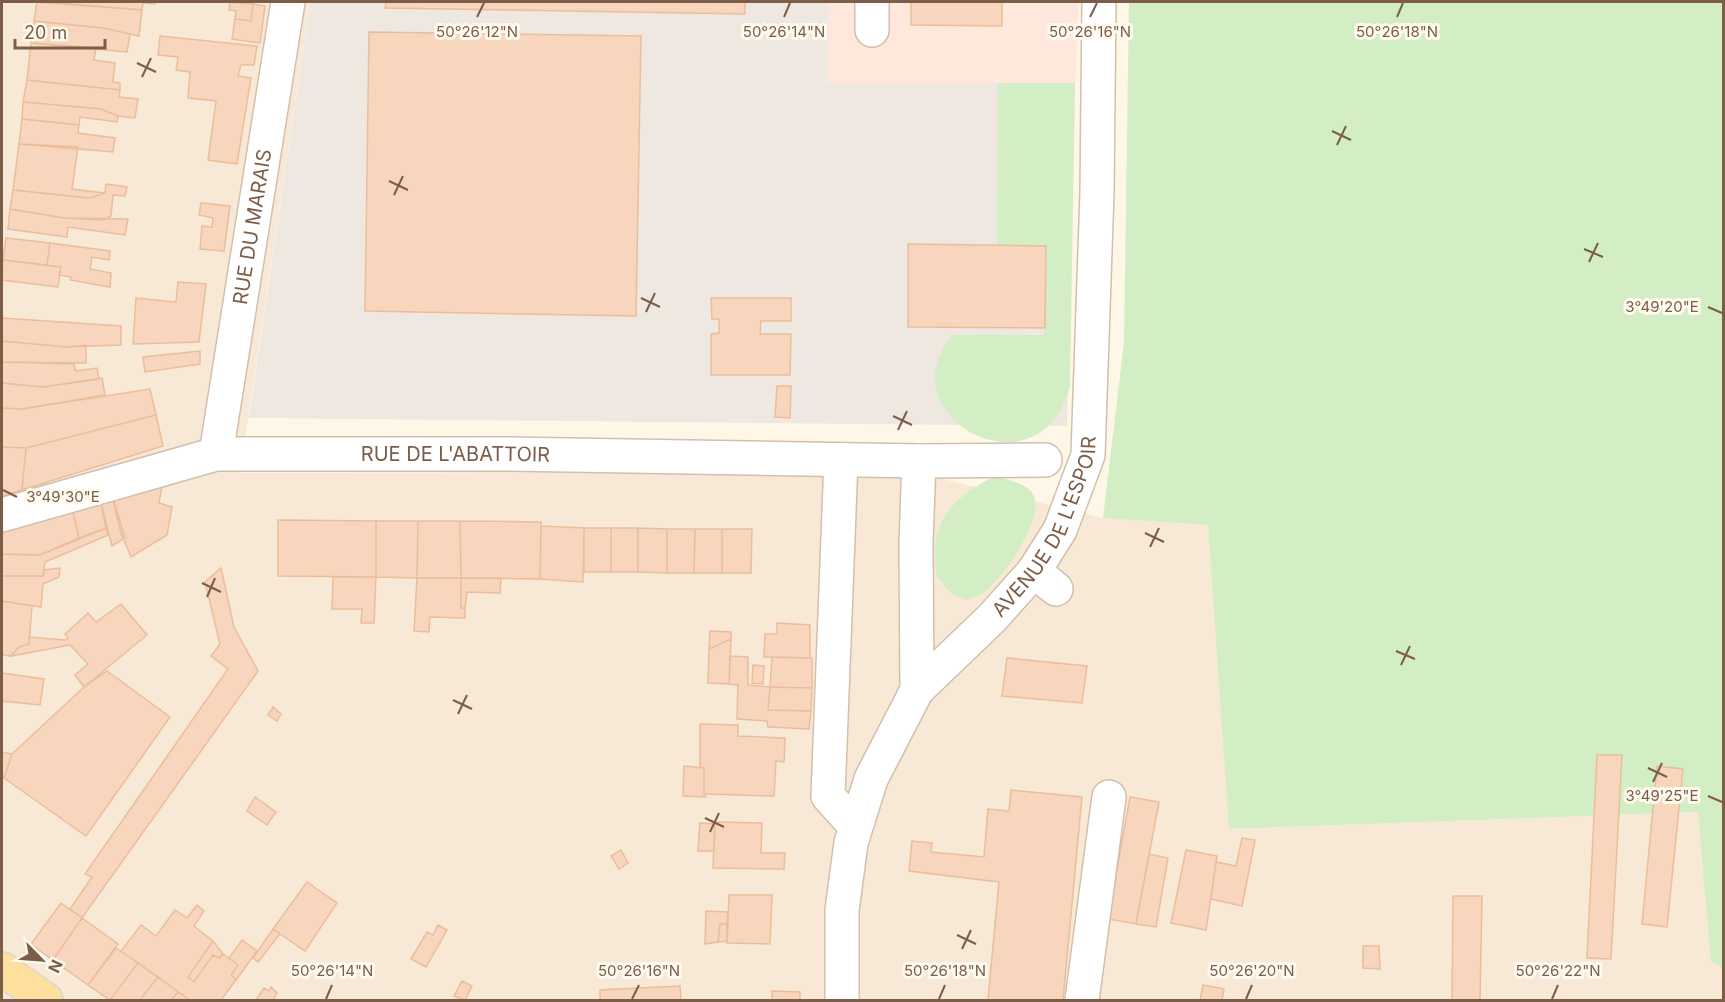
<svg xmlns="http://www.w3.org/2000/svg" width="1725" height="1002" font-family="Inter,sans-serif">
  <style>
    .residential { fill: #f7e9d5 }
    .commercial { fill: #ffe8db }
    .industrial { fill: #efe8e1 }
    .green { fill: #d3eec4 }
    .building { fill: #f7d6bd; stroke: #ebbd9b; stroke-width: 1.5 }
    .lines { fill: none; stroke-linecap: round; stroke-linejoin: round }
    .minor-casing { stroke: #d3bfac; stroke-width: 36 }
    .major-casing { stroke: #ddd5cf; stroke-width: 36 }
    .minor { stroke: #fff; stroke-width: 33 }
    .major { stroke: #ffdf9e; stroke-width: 33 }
    .ticks { fill: none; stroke: #7c5d48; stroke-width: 2 }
    .labels { text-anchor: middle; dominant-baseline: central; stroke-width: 6; stroke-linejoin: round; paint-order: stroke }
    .street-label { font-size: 20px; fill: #7c5d48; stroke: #fffaf0 }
    .ticks-label { font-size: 15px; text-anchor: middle; fill: #7c5d48; stroke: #fffaf0; stroke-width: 6; stroke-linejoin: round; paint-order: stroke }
  </style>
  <rect width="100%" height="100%" fill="#fef7e8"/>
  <path class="residential" d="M2,2h308l-70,471 670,-2 193,47 105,7 22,304 469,-17 12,150 13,6 -1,32h-1721z"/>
  <path class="commercial" d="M829,2h250l-4,81h-249z"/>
  <path class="industrial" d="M310,2h519l-2,81h248l-8,343 -818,-8z"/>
  <path class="green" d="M1129,2h594v966l-12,-6 -13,-150 -469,17 -21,-304 -105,-7 21,-176z
    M998,83h77l-5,304c-28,104 -162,42 -130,-32 2,-7 8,-14 12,-20h92l-1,-81h-46z
    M996,476c12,4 30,7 37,18 14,23 -34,92 -55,102 -4,2 -9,3 -13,4l-14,-7 -15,-17c0,-12 -2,-27 0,-38 7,-32 33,-49 60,-62z"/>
  <path class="building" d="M37,2l105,8 -3,26 -36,-8 -69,-7z
    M46,2h109v2l-12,-1 -1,7z
    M230,2l23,2 -2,17 -16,-2 1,-8 -7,-1z
    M386,2h359v12l-360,-6z
    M911,2h91v24l-91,-1z
    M253,4l12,2 -5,37 -28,-4 3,-20 16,2z
    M34,21l69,7 27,6 -3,18 -96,-9z
    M369,32l272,4 -5,280 -271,-5z
    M160,36l97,10 -3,19h-13l-3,11 13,2 -14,86 -29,-4 8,-59 -28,-3 2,-26 -14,-2 2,-13 -20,-2z
    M31,43l65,5 -2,12 21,3 -2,19 7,1v7l-93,-10z
    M27,80l93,10 -1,7 19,2 -3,19 -17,-2 -17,-7 -78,-7z
    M23,102l78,7 17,7 -1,6 -37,-5 -1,8 -57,-6z
    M22,119l57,6 -1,8 37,5 -2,14 -94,-8z
    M19,144l59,3 -6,42 33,4 -15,5 -77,-8z
    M106,184l21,3 -2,9 -12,-1 -2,21 -7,4 -40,-2 -54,-9 3,-19 77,8 15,-5z
    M201,203l29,3 -6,45 -24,-2 2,-23 10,1 1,-9 -14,-3z
    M10,209l54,9 64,1 -3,16 -57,-8 -1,10 -59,-8z
    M6,238l44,5 -3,22 -44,-5z
    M50,243l60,8 -1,9 -17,-3 -2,12 21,4 -1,14 -40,-7 1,-3 -12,-2 2,-8 -14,-2z
    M908,244l138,2 -1,82 -137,-1z
    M3,260l58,7 -3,20 -56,-7z
    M178,282l28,2 -7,58 -66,2 3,-46 40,4z
    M711,298h80v23h-30l-1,13h31l-1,41h-79v-41l8,-1v-14h-7z
    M2,318l119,8v19l-54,2 -65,-6z
    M2,341l65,6 19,-2v18l-84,-1z
    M200,351v13l-55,8 -2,-15z
    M2,362l72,2 2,7 21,-3 2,11 -56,8 -41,-4z
    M102,378l3,17 -83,14 -20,-1v-25l41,4z
    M777,386h14l-1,32 -15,-1z
    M150,389l6,26 -130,33 -24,-1v-39l20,1z
    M156,415l7,31 -141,44 4,-42z
    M2,447l24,1 -4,42 -20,6z
    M162,486l-3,17 13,4 -5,28 -36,22 -10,-24 -10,-41z
    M111,492l14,46 -13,8 -13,-51z
    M99,495l7,33 -27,10 -8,-35z
    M71,503l8,35 -39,17 -38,-1v-31z
    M278,520l98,1v56l-98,-1z
    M376,521h42l-1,57 -41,-1z
    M418,521h42l1,57h-44z
    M460,521l81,1 -1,57 -79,-1z
    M541,526l43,2 -1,54 -43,-3z
    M106,528l2,7 -63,27 -2,14h-41v-22l38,1z
    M584,528h27v44h-27z
    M611,528h27v44h-27z
    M638,528l29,1v44l-29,-1z
    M667,529h28l-1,44h-27z
    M695,529h27v44h-28z
    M722,529h30l-1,44h-29z
    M60,568l-1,9 -16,7 -2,23 -39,-6v-25h41l1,-6z
    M221,568l13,59 24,44 -176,247 -12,-9 22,-32 -7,-3 143,-205 -17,-13 9,-12 -15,-62z
    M333,577h43l-2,46h-13l1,-14h-30z
    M417,578h44v30h4v10l-35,-1 -1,15 -15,-1z
    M461,578h40l-1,15 -33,-1 -2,16h-4z
    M2,601l30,5 -3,38 -10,3 -8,9 -9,-1z
    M121,604l26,31 -63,52 -9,-12 13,-11 -18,-19 -59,11 8,-9 10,-3v-7l36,3 3,-2 -3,-4 23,-21 8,9z
    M777,623l33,2v33l-46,-1 1,-23h12z
    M710,631l21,1v7l-22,10z
    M731,639l-2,45 -21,-1 1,-34z
    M730,656l18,1v28l22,2 -2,23 43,1 -2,18 -41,-2 -1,-6 -30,-2 1,-34 -9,-1z
    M772,657l40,1v30l-42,-1z
    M1007,658l80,8 -5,37 -80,-7z
    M753,665l11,1 -1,18 -11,-1z
    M107,671l63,46 -84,119 -82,-58 8,-24 72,-67z
    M2,673l42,6 -4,26 -38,-4z
    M770,687l42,1 -1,23 -43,-1z
    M273,707l8,7 -4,7 -9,-6z
    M700,724l38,1v11l47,2 -1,24 -8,-1 -2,35 -70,-2v-26l-4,-1z
    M2,752l10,2 -8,24 -2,-1z
    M1597,755h25l-11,204 -24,-1z
    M684,766l20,2v26l2,3 -23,-1z
    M1657,766l26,3 -16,158 -25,-3z
    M1011,790l71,7 -19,203h-75l11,-118 -90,-11 3,-30 20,2 -1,9 53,5 4,-48 21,2z
    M255,797l21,15 -9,13 -20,-14z
    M1130,797l29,5 -23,122 -28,-5z
    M715,822l47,1 -1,30h24l-1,16 -71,-1z
    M700,823l15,1 -1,27h-16z
    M1242,838l13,2 -13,66 -31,-7 5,-37 20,4z
    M621,850l7,13 -9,6 -8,-13z
    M1186,850l31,6 -11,74 -35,-7z
    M1149,854l19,4 -12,69 -20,-3z
    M307,882l30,21 -32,48 -32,-22z
    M729,895h43l-2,49 -43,-1z
    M1453,896h29l-2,104h-28z
    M61,903l21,15 -29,42 -22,-16z
    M197,905l7,6 -10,15 19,15 -25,36 6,5 19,-27 6,3 4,-4 15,11 -7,10 5,5 -15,20h-31l-69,-49 20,-26 15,11 19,-26 12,8z
    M706,911l22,1 -1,12h-7l-2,18 -13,2z
    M82,918l36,26 -30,41 -35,-25z
    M720,924h7v17l-9,1z
    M438,925l9,5 -21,37 -15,-8 16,-27 6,3z
    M273,929l7,5 -22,28 -5,-4z
    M242,940l15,11 -21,29 -5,-5 7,-10 -9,-7z
    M213,941l10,13 -4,4 -6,-3 -19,27 -6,-5z
    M1363,946h16l1,23 -17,-1z
    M116,948l22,15 -28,37 -22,-15z
    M138,963l20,14 -18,23h-30z
    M158,977l20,15 -7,8h-31z
    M462,981l10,5 -7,14 -11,-4z
    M1203,985l21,4 -2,11h-22z
    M680,986l1,14h-81v-10z
    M271,987l6,6 -4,7h-17l8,-12 5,3z
    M772,991l28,1v8h-28z
    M178,992l12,8h-19z"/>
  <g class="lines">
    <defs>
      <g id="minor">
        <path d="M872,2v28"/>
        <path id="s1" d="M216,454l72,-452"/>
        <path d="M841,460l-13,336 27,30"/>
        <path id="s2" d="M2,515l214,-61h293l410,7 126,-1"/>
        <path d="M1034,571l22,18"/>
        <path d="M917,690l-1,-147 3,-82"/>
        <path id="s3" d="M842,1000v-90l9,-67 20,-64 46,-89 75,-72 42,-47 26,-41 28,-75 9,-263 2,-190"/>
        <path d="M1082,1000l27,-203"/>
      </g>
      <path id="major" d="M2,969l44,31"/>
    </defs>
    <use href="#minor" class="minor-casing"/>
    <use href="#major" class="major-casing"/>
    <use href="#minor" class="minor"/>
    <use href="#major" class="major"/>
  </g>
  <path class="ticks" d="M477,17l7,-14M784,17l6,-14M1090,17l7,-14M1397,17l6,-14M137,63l19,9M142,77l9,-19M1332,131l19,9M1337,145l9,-19M389,181l19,9M394,195l9,-19M1584,249l19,8M1589,262l9,-19M641,298l19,9M1708,307l14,6M646,312l9,-19M893,416l19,9M898,430l9,-19M3,490l14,7M1145,533l19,9M1150,547l9,-19M202,583l19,9M207,597l8,-19M1396,651l19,8M1401,665l9,-19M453,700l19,9M458,714l9,-19M1648,768l19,9M1653,782l9,-19M1708,796l14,6M705,818l19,9M710,832l9,-19M957,935l19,9M962,949l9,-19M326,999l6,-14M632,999l7,-14M939,999l6,-14M1246,999l6,-14M1552,999l6,-14"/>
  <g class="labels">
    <g class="street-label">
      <text stroke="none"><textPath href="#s1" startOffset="230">RUE DU MARAIS</textPath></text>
      <text stroke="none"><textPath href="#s2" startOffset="462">RUE DE L'ABATTOIR</textPath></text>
      <text stroke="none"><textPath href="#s3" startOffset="537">AVENUE DE L'ESPOIR</textPath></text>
    </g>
  </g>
  <g class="ticks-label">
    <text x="477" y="37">50°26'12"N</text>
    <text x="784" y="37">50°26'14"N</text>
    <text x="1090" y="37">50°26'16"N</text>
    <text x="1397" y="37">50°26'18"N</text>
    <text x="1662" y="312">3°49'20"E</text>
    <text x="63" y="502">3°49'30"E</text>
    <text x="1662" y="801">3°49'25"E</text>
    <text x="332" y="976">50°26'14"N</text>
    <text x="639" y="976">50°26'16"N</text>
    <text x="945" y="976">50°26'18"N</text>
    <text x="1252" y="976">50°26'20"N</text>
    <text x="1558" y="976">50°26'22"N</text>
  </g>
  <rect width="1725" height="1002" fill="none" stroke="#7c5d48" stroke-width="6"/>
  <g transform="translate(42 960) rotate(115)" stroke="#fffaf0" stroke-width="4.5" paint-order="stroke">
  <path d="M0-4.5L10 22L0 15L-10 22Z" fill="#7c5d48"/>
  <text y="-9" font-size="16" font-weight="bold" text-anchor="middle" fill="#7c5d48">N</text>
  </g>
  <path d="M15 39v9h90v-9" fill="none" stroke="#7c5d48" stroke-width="3"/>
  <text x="24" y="39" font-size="18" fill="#7c5d48" stroke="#fffaf0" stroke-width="4.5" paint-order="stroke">20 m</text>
</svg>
